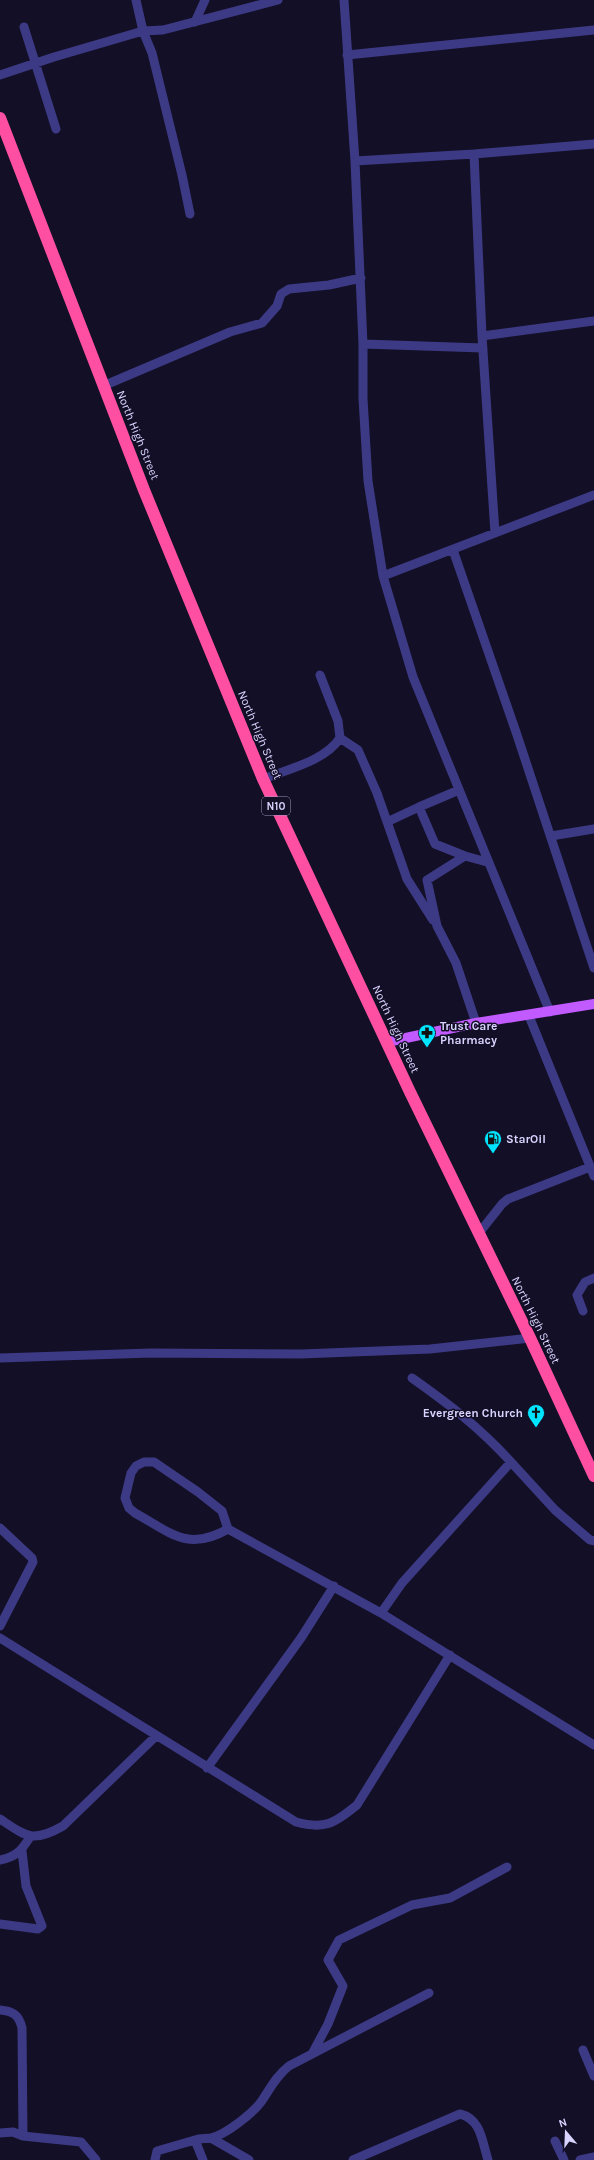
<svg xmlns="http://www.w3.org/2000/svg" width="594" height="2160" font-family="Karla,sans-serif">
  <style>
    .lines { fill: none; stroke-linecap: round; stroke-linejoin: round }
    .minor { stroke: #3d3a85; stroke-width: 9 }
    .major { stroke: #c25bff; stroke-width: 10 }
    .highway { stroke: #ff4fa3; stroke-width: 12 }
    .labels { text-anchor: middle; dominant-baseline: central; stroke-width: 3; stroke-linejoin: round; paint-order: stroke }
    .shield { fill: #130f26; stroke: #9e99be; stroke-width: 1 }
    .shield-label { font-size: 11px; font-weight: bold; fill: #d9d4ff }
    .street-label { font-size: 12px; fill: #d9d4ff; stroke: #130f26 }
    .poi-label { font-size: 12px; font-weight: bold; fill: #d9d4ff; stroke: #130f26; text-anchor: start }
  </style>
  <rect width="100%" height="100%" fill="#130f26"/>
  <g class="lines">
    <path class="minor" d="M136,0l7,31 9,22 30,122 8,39
      M344,0l11,161 8,183v55l5,82 15,95 30,101 137,335
      M195,22l10,-22
      M24,27l32,102
      M347,55l247,-25
      M0,75l54,-18 89,-26 20,-1 115,-30
      M474,154l120,-10
      M355,161l119,-7 8,182 13,197
      M482,336l112,-15
      M363,344l120,4
      M103,386l127,-54 32,-9 15,-17 4,-12 8,-5 40,-4 32,-7
      M453,550l63,182 78,236
      M383,576l211,-81
      M340,738l18,12 19,43 30,86 26,41
      M263,779c25,-10 62,-18 77,-41l-2,-17 -18,-46
      M419,807l40,-17
      M387,822l32,-15 16,37 30,12
      M551,836l43,-7
      M529,1016l65,160
      M476,1023l-20,-60 -19,-37 -10,-46 38,-24 22,6
      M479,1233l23,-29 6,-5 82,-32
      M583,1311l-6,-16 8,-13 9,-4
      M0,1358l151,-5 150,1 129,-5 100,-11
      M511,1462l44,48 35,30 4,1
      M0,1528l32,30 1,4 -33,64
      M228,1529c-40,23 -57,4 -93,-16l-6,-5 -4,-10 6,-25 5,-7 8,-4h10l44,30 24,19 6,18 153,84 213,132
      M381,1613l21,-30 109,-121c-32,-35 -61,-57 -99,-84
      M0,1638l296,184c29,8 39,1 61,-17l93,-150
      M207,1768l94,-130 33,-52
      M0,1819c27,18 33,24 63,7l93,-90
      M0,1860c16,-3 22,-10 30,-23
      M0,1924l38,5 4,-3 -16,-40 -4,-35
      M0,2010c13,1 19,5 22,18l1,108
      M583,2050l11,26
      M312,2054l16,-30 15,-38 -15,-26 11,-20 73,-35 38,-7 57,-31
      M0,2133l13,-1 10,4 58,6 15,18
      M211,2138l38,22
      M555,2141l9,19
      M155,2160l2,-9 38,-11
      M203,2160l-8,-20c6,-2 10,-1 16,-2 14,-3 41,-24 50,-36 9,-13 15,-26 28,-36l140,-73
      M353,2160l107,-46c21,5 22,27 28,46
      M580,2160l14,-3"/>
    <path class="major" d="M387,1042l89,-19 118,-19"/>
    <path class="highway" d="M0,118l144,372 119,289 147,313 120,246 64,138"/>
  </g>
  <defs>
    <symbol id="pharmacy-pin" viewBox="-11 -11 22 30"><path d="M0 17L-7.5 6A9.5 9.5 0 1 1 7.5 6Z" fill="#00e5ff" stroke="#130f26"/><path d="M-2-6h4v4h4v4h-4v4h-4v-4h-4v-4h4Z" fill="#111"/></symbol>
    <symbol id="fuel-pin" viewBox="-11 -11 22 30"><path d="M0 17L-7.5 6A9.5 9.5 0 1 1 7.5 6Z" fill="#00e5ff" stroke="#130f26"/><path d="M-5.5-6h7V0h2V4h1.3V-2.5L3-4.5l.8-.8L6-3V5H2.5V1h-1V6h-7ZM-4.2-4.7v3.2H.2V-4.7Z" fill="#111"/></symbol>
    <symbol id="church-pin" viewBox="-11 -11 22 30"><path d="M0 17L-7.5 6A9.5 9.5 0 1 1 7.5 6Z" fill="#00e5ff" stroke="#130f26"/><path d="M-1.2-6h2.4v3.5h3.3v2.4h-3.3V6h-2.4V-.1h-3.3v-2.4h3.3Z" fill="#111"/></symbol>
  </defs>
  <g fill-rule="evenodd">
    <use href="#pharmacy-pin" x="417" y="1023" width="20" height="27"/>
    <use href="#fuel-pin" x="483" y="1129" width="20" height="27"/>
    <use href="#church-pin" x="526" y="1403" width="20" height="27"/>
  </g>
  <g class="labels">
    <rect class="shield" x="262" y="797" width="28" height="18" rx="3"/>
    <g class="shield-label">
      <text x="276" y="806">N10</text>
    </g>
    <g class="street-label">
      <text transform="translate(138 435) rotate(68)">North High Street</text>
      <text transform="translate(260 735) rotate(67)">North High Street</text>
      <text transform="translate(396 1029) rotate(65)">North High Street</text>
      <text transform="translate(536 1320) rotate(64)">North High Street</text>
    </g>
    <g class="poi-label">
      <text x="440" y="1026">Trust Care<tspan x="440" dy="14">Pharmacy</tspan></text>
      <text x="506" y="1139">StarOil</text>
      <text x="523" y="1413" text-anchor="end">Evergreen Church</text>
    </g>
  </g>
  <g transform="translate(566 2132) rotate(341)" stroke="#130f26" stroke-width="3" paint-order="stroke">
  <path d="M0-3L7 15L0 10L-7 15Z" fill="#d9d4ff"/>
  <text y="-6" font-size="11" font-weight="bold" text-anchor="middle" fill="#d9d4ff">N</text>
  </g>
</svg>
